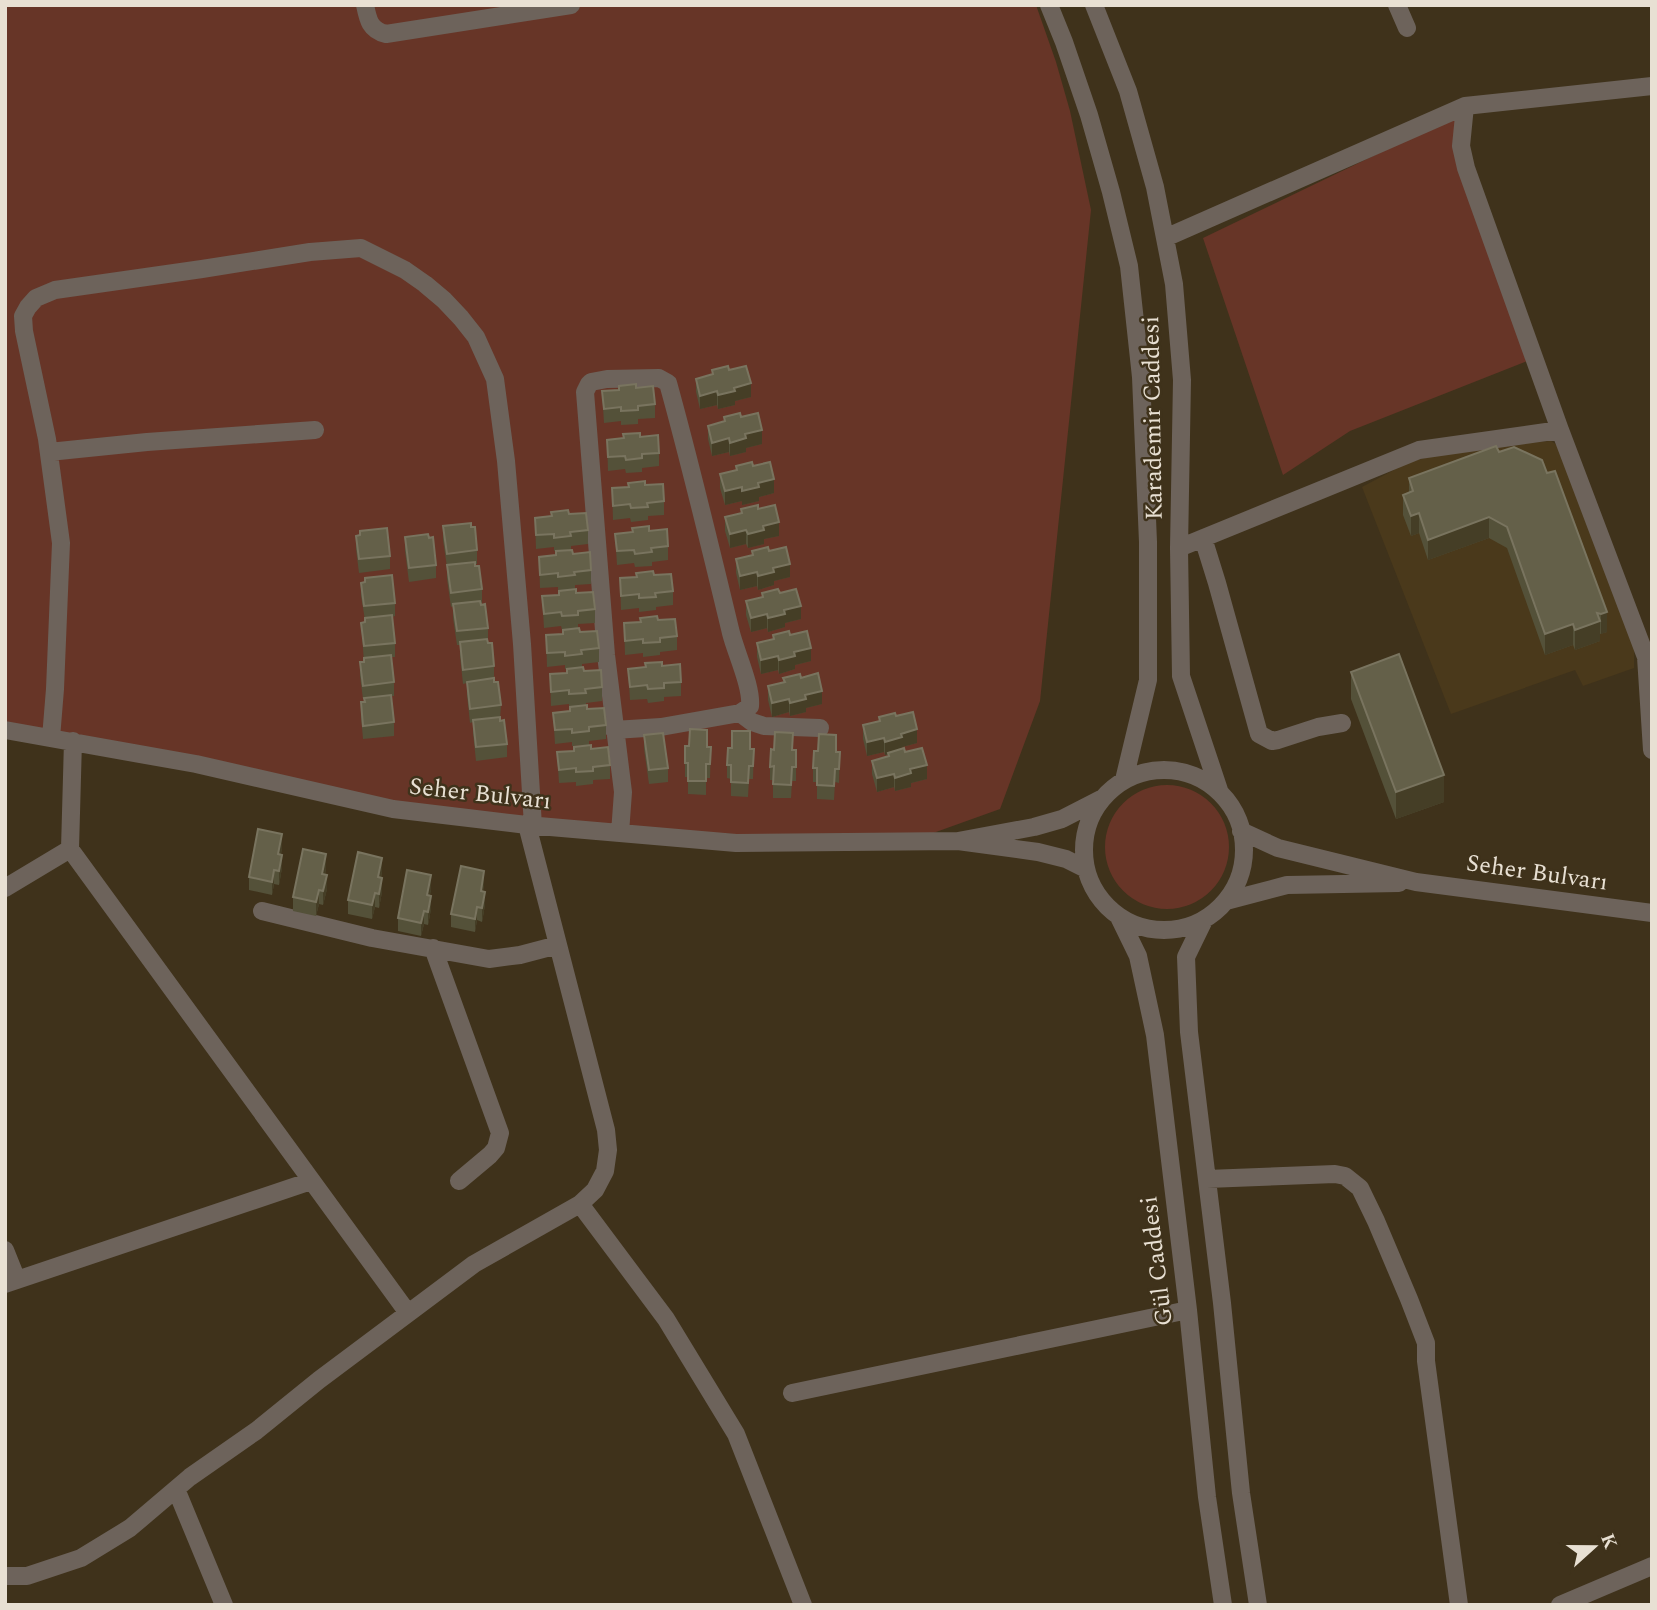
<svg xmlns="http://www.w3.org/2000/svg" width="1657" height="1610" font-family="Spectral,serif">
  <style>
    .built { fill: #4a391b }
    .green { fill: #673527 }
    .lines { fill: none; stroke-linecap: round; stroke-linejoin: round }
    .minor { stroke: #6d635b; stroke-width: 18 }
    .wall { fill: #545139 }
    .shaded-wall { fill: #453e26 }
    .building { fill: #646049; stroke: #79745f; stroke-width: 2 }
    .labels { text-anchor: middle; dominant-baseline: central; stroke-width: 5; stroke-linejoin: round; paint-order: stroke }
    .street-label { font-size: 24px; fill: #e8e0d3; stroke: #3f321b }
  </style>
  <rect width="100%" height="100%" fill="#3f321b"/>
  <path class="built" d="M1551,441l10,7 73,198v22l-51,18 -8,-16 -124,44 -89,-227 45,-24 49,-14z"/>
  <path class="green" d="M5,5h1031l20,57 14,49 21,99 -51,491 -40,108 -78,28 -82,3 -361,-20 -474,-89z
    M1454,117l76,243 -180,71 -67,44 -80,-237z
    M1105 847a62 62 0 1 1 124 0a62 62 0 1 1-124 0Z"/>
  <g class="lines">
    <path class="minor" d="M365,5c3,15 5,25 21,29l185,-29
      M1049,5l15,37 25,73 22,77 18,74 12,111 7,165v138l-24,100
      M1094,5l34,86 27,96 19,97 8,96 -3,168 2,128 39,117
      M1397,5l10,23
      M1465,106l-4,40 5,22 94,262
      M1165,238l300,-132 187,-20
      M49,452l98,-10 168,-12
      M1203,538l14,45 42,151 13,7 6,-1 40,-13 24,-4
      M1179,548l240,-98 141,-20 86,227 6,93
      M740,713l12,9 12,4 56,2
      M5,730l191,34 197,45 134,16 209,18 222,-2
      M614,730l47,-3 79,-14 10,-7c2,-19 -14,-53 -19,-73 -20,-83 -40,-167 -63,-250l-9,-5 -52,1 -16,3 -2,2 -4,8 21,263 17,137 -3,41
      M51,738l4,-49 6,-146 -14,-104 -23,-108 -1,-15 5,-9 8,-9 19,-8 147,-21 108,-17 51,-4 44,22 20,14 19,16 17,18 15,19 19,42 11,82 16,183 11,182
      M73,741l-3,108 338,464
      M1084 850a80 80 0 1 1 160 0a80 80 0 1 1-160 0Z
      M1241,831l37,17 138,34 236,31
      M1086,869l-20,-10 -28,-7 -80,-11 76,-14 28,-8 39,-20
      M5,888l65,-39
      M1226,901l61,-16 112,-2
      M262,911l110,27 117,21 31,-4 38,-10
      M1119,917l19,39 17,79 33,275 19,187 16,108
      M1204,920l-18,37 3,75 33,271 19,190 17,112
      M433,948l67,185 -4,15 -6,7 -31,26
      M1207,1179l128,-5 10,2 15,12 16,33 33,78 17,44v18l33,244
      M580,1204l86,115 70,115 67,171
      M5,1250l12,30
      M5,1284l306,-103
      M792,1393l396,-83
      M176,1489l48,116
      M5,1576h22l54,-18 49,-30 60,-51 66,-46 63,-51 155,-116 106,-60 15,-14 10,-19 3,-21 -2,-20 -79,-305
      M1560,1605l92,-39"/>
  </g>
  <path class="wall" d="M712,370h17l22,27 -16,4v4l-17,4 -1,-4 -17,4 -4,-17v-13l16,-4z
    M636,388l19,16v14l-17,1v5l-17,1v-4l-17,2 -2,-32z
    M724,417h17l21,27 -16,4v4l-16,4 -1,-4 -17,4 -4,-17v-13l16,-4z
    M640,437l19,16v13l-17,2v4l-16,1 -1,-4 -17,2 -1,-31z
    M1499,452l48,21 8,-2 52,161 -7,2v7l-25,9 -2,-5 -28,10 -38,-107 -18,-10 -61,22 -9,-27 -8,3 -8,-21v-20l6,-2v-15z
    M736,466h17l21,27 -15,4v4l-17,4v-4l-17,4 -5,-17v-14l16,-4z
    M645,485l19,16v14l-16,1v4l-17,2 -1,-4 -17,2 -1,-32z
    M741,509h17l21,27 -15,3v5l-16,4 -2,-4 -16,4 -5,-17v-14l16,-4z
    M569,514l19,16v14l-17,2v4l-17,1v-4l-18,2 -1,-31z
    M443,526l28,1 6,23v14h-2l7,25v14h-1l7,25v15l6,23v16l7,23 -1,14 7,25v13l-31,4 -3,-28v-11l-3,1 -3,-28v-12l-4,1 -3,-28v-11h-3l-4,-27v-12l-2,1 -4,-28v-12l-4,-27z
    M649,531l19,15v14l-16,2v4l-17,1 -1,-4 -17,2 -2,-31z
    M360,535l30,21v13l-31,4 -3,-24v-13z
    M405,537l31,28v13l-27,4 -4,-31z
    M752,551h17l21,26 -16,4v4l-16,5 -1,-4 -17,4 -4,-17v-14l16,-4z
    M573,554l18,16v14l-16,1v4l-17,2v-4l-18,1 -1,-31z
    M654,575l19,16v14l-17,2v3l-17,2v-4l-18,2 -1,-32z
    M361,583l34,20v13l-3,1 3,26v14h-4l3,25v14h-3l3,26v14l-31,3 -2,-23v-14h3v-3h-1l-3,-23v-14h4l-3,-39 4,-1v-2l-4,-24z
    M576,593l19,16v14l-17,1v4l2,4 19,16v14l-17,2v3l2,4 18,16v14l-16,2v2l1,4 19,16v14l-17,2v4l-17,1v-4l-17,2 -2,-31 17,-2v-3h-1v-4l-18,2 -1,-32 17,-1v-4h-2v-4l-18,2 -1,-32 17,-1v-4h-1l-1,-4 -17,2 -2,-32z
    M762,593h18l21,26 -16,4v4l-17,5 -1,-4 -16,4 -5,-17v-14l16,-4z
    M658,620l19,16v14l-17,2v3l-17,2v-4l-18,2 -1,-32z
    M773,635h17l21,26 -16,4v4l-16,5 -1,-4 -17,4 -4,-17v-14l16,-4z
    M662,666l19,16v14l-17,1v4l-16,2 -1,-4 -17,1 -2,-31z
    M1351,672l93,130 -48,17 -45,-120z
    M783,678h18l21,26 -16,4v4l-16,4 -1,-4 -17,5 -4,-17v-14l15,-4z
    M896,716l21,27 -15,4v2l25,30 -16,4v4l-16,4 -1,-4 -17,5 -5,-18v-13l16,-4v-2h-3l-1,-3 -17,4 -4,-17v-14l16,-4v-4z
    M644,735l24,33v14l-19,2 -5,-35z
    M685,746l26,1 -1,31h-4v17l-18,-1v-17h-3z
    M591,749l19,16v14l-17,1v4l-17,2v-4l-17,1 -2,-31z
    M750,749h4l-1,30h-4l-1,18 -17,-1v-17l-4,-1v-13z
    M793,750l3,14v17h-4l-1,17h-18v-18h-3v-13z
    M836,752h4l-1,31 -4,-1 -1,18 -17,-1v-17h-4v-14z
    M282,848l-1,6 1,14 -3,17 -5,-1 -2,11 -23,-5v-13z
    M326,868l-1,7 2,14 -4,16 -4,-1 -3,12 -23,-5v-14z
    M382,871l-1,7 1,14 -3,16 -4,-1 -3,12 -24,-5v-14z
    M484,885l-1,6 2,14 -3,17 -5,-2 -2,12 -24,-5v-13z
    M431,889l-1,6 1,14 -3,16 -4,-1 -3,12 -23,-5v-13z"/>
  <path class="shaded-wall" d="M751,383v14l-16,4v4l-17,4v-14l16,-7z
    M717,391v14l-17,4v-13z
    M762,430v14l-16,4v4l-16,4v-13l15,-9z
    M729,438v14l-17,4v-13z
    M774,479v14l-15,4v4l-17,4v-14l16,-8z
    M742,487v14l-17,4v-14z
    M1419,513v20l-8,3v-20z
    M1489,517v21l-61,22v-20z
    M779,522v14l-15,3v5l-16,4v-14l15,-8z
    M746,530v14l-16,4v-14z
    M790,564v13l-16,4v4l-16,5v-14l15,-8z
    M757,572v14l-17,4v-14z
    M801,606v13l-16,4v4l-17,5v-14l16,-8z
    M1607,612v20l-6,2v-20z
    M767,614v14l-16,4v-14z
    M1600,621v20l-25,9v-20z
    M1573,624v21l-28,10v-21z
    M811,648v13l-16,4v4l-16,5v-14l15,-8z
    M778,656v14l-17,4v-14z
    M822,691v13l-16,4v4l-16,4v-13l15,-8z
    M789,699v13l-17,5v-14z
    M917,729v14l-15,4v4l-17,4v-13l16,-8z
    M884,738v14l-17,4v-14z
    M927,765v14l-16,4v4l-16,4v-13l15,-9z
    M894,774v13l-17,5v-14z
    M1444,775v27l-48,17v-27z
    M282,834v14l-4,20v-14z
    M326,854v14l-4,20v-14z
    M282,855v13l-3,17v-14z
    M382,858v13l-4,20v-14z
    M274,870v14l-2,11v-13z
    M484,871v14l-3,19v-13z
    M327,875v14l-4,16v-14z
    M431,875v14l-4,20v-14z
    M382,878v14l-3,16v-14z
    M319,890v14l-3,12v-14z
    M485,892v13l-3,17v-14z
    M375,893v14l-3,12v-14z
    M431,896v13l-3,16v-13z
    M477,907v13l-2,12v-13z
    M424,911v13l-3,12v-13z"/>
  <path class="building" d="M728,366l1,4 17,-4 5,17 -17,5 1,3 -17,4 -1,-4 -17,5 -4,-17 17,-5 -1,-4z
    M636,384v4l17,-2 2,18 -17,2v4l-17,1v-4l-17,2 -2,-18 17,-1v-4z
    M740,413l1,4 17,-4 4,17 -17,4 1,4 -16,5 -1,-5 -17,5 -4,-17 17,-5 -1,-4z
    M640,433v4l18,-2 1,18 -17,1v4l-16,2 -1,-4 -17,1 -1,-17 17,-2 -1,-4z
    M1496,446l3,6 15,-5 28,13 5,13 8,-2 52,141 -6,2 -4,-1 3,8 -25,9 -2,-6 -28,10 -38,-107 -18,-10 -61,23 -9,-27 -8,3 -8,-21 10,-4 -4,-13z
    M752,462l1,4 17,-4 4,17 -16,4 1,4 -17,4v-4l-17,4 -5,-17 17,-4 -1,-4z
    M645,481v4l18,-1 1,17 -17,2 1,4 -17,1 -1,-4 -17,2 -1,-18 17,-1 -1,-4z
    M758,505v4l17,-4 4,17 -16,4 1,4 -16,4 -2,-4 -16,4 -5,-17 17,-4 -1,-4z
    M568,510l1,4 17,-1 2,17 -18,2 1,4 -17,2v-4l-18,1 -1,-17 17,-2 -1,-4z
    M471,523v4h4l2,23 -30,4 -4,-28z
    M649,526v5l18,-2 1,17 -17,2 1,4 -17,2 -1,-4 -17,1 -2,-17 18,-2 -1,-4z
    M387,528l3,28 -31,3 -3,-23 4,-1v-4z
    M428,534l1,4 4,-1 3,28 -27,3 -4,-31z
    M768,547l1,4 17,-4 4,17 -17,4 1,4 -16,4 -1,-4 -17,4 -4,-17 17,-4 -1,-4z
    M572,550l1,4 17,-2 1,18 -17,2 1,3 -17,2v-4l-18,2 -1,-18 17,-2v-4z
    M475,562v4h4l3,23 -31,4 -4,-28z
    M653,571l1,4 17,-1 2,17 -18,2 1,4 -17,1v-4l-18,2 -1,-18 17,-1 -1,-4z
    M392,575l3,28 -31,3 -3,-23 4,-1v-4z
    M576,589v4l17,-1 2,17 -17,2v4l-16,1 -1,-4 -17,2 -2,-18 17,-1v-4z
    M778,589l2,4 16,-4 5,17 -17,4 1,4 -17,4 -1,-4 -16,4 -5,-17 17,-4 -1,-4z
    M480,601l1,4 4,-1 3,24 -31,3 -4,-27z
    M392,615l3,28 -31,3 -3,-23 4,-1v-4z
    M657,616l1,4 17,-1 2,17 -17,2v4l-17,1v-4l-18,2 -1,-18 17,-1 -1,-4z
    M579,628l1,4 17,-1 2,17 -18,2 1,4 -17,2v-4l-18,1 -1,-18 17,-1v-4z
    M789,631l1,4 17,-4 4,17 -17,4 1,4 -16,4 -1,-4 -17,4 -4,-17 17,-4 -1,-4z
    M487,639l1,4h4l2,23 -31,4 -3,-28z
    M1399,654l45,121 -48,17 -45,-120z
    M391,655l3,27 -31,4 -3,-24h4v-4z
    M662,662v4l18,-2 1,18 -17,1v5l-16,1 -1,-4 -17,2 -2,-18 18,-2 -1,-4z
    M583,667l1,4 17,-1 1,17 -17,2 1,4 -17,1v-4l-18,2 -1,-18 17,-1v-4z
    M818,673l4,18 -17,4 1,4 -16,4 -1,-4 -17,4 -4,-17 17,-4 -2,-4 17,-4 1,4z
    M494,678v4h4l3,23 -31,4 -3,-27z
    M391,695l3,27 -31,4 -2,-24h4l-1,-4z
    M587,705v4l17,-1 2,17 -17,2v4l-17,2v-4l-17,1 -2,-17 17,-2v-4z
    M913,712l4,17 -16,5 1,3 -17,5 -1,-4 -17,4 -4,-17 17,-4 -1,-4 16,-4 1,3z
    M500,717v4l4,-1 3,24 -31,3 -3,-27z
    M690,729l17,1v17h4l-1,17h-4v17h-18v-18h-3v-17h4z
    M732,731h18v18h4l-1,17h-4l-1,17 -17,-1v-17h-4l1,-17h4z
    M775,732l18,1 -1,17h4v17h-4l-1,18 -18,-1 1,-18 -4,1 1,-18 3,1z
    M663,733l5,35 -19,2 -5,-35z
    M819,734l17,1v17h4l-1,17h-4l-1,17 -17,-1v-17h-4l1,-17h4z
    M591,745v4l17,-2 2,18 -17,2v4l-17,1v-4l-17,2 -2,-18 17,-1v-4z
    M904,748l1,4 17,-4 5,17 -17,4 1,4 -16,5 -1,-4 -17,4 -5,-17 17,-5 -1,-3z
    M258,829l24,5 -4,20 4,1 -3,16 -5,-1 -2,12 -23,-5z
    M303,849l23,5 -4,20 5,1 -4,16 -4,-1 -3,12 -23,-5z
    M358,852l24,6 -4,19 4,1 -3,16 -4,-1 -3,12 -24,-5z
    M461,866l23,5 -3,20 4,1 -3,16 -5,-1 -2,12 -24,-5z
    M407,870l24,5 -4,20 4,1 -3,16 -4,-1 -3,12 -23,-5z"/>
  <g class="labels">
    <g class="street-label">
      <text transform="translate(1153 418) rotate(-91)">Karademir Caddesi</text>
      <text transform="translate(480 794) rotate(6)">Seher Bulvarı</text>
      <text transform="translate(1537 873) rotate(8)">Seher Bulvarı</text>
      <text transform="translate(1157 1261) rotate(-97)">Gül Caddesi</text>
    </g>
  </g>
  <rect width="1657" height="1610" fill="none" stroke="#e8e0d3" stroke-width="14"/>
  <g transform="translate(1594 1547) rotate(69)" stroke="#3f321b" stroke-width="5" paint-order="stroke">
  <path d="M0-5L12 26L0 18L-12 26Z" fill="#e8e0d3"/>
  <text y="-10" font-size="19" font-weight="bold" text-anchor="middle" fill="#e8e0d3">K</text>
  </g>
</svg>
